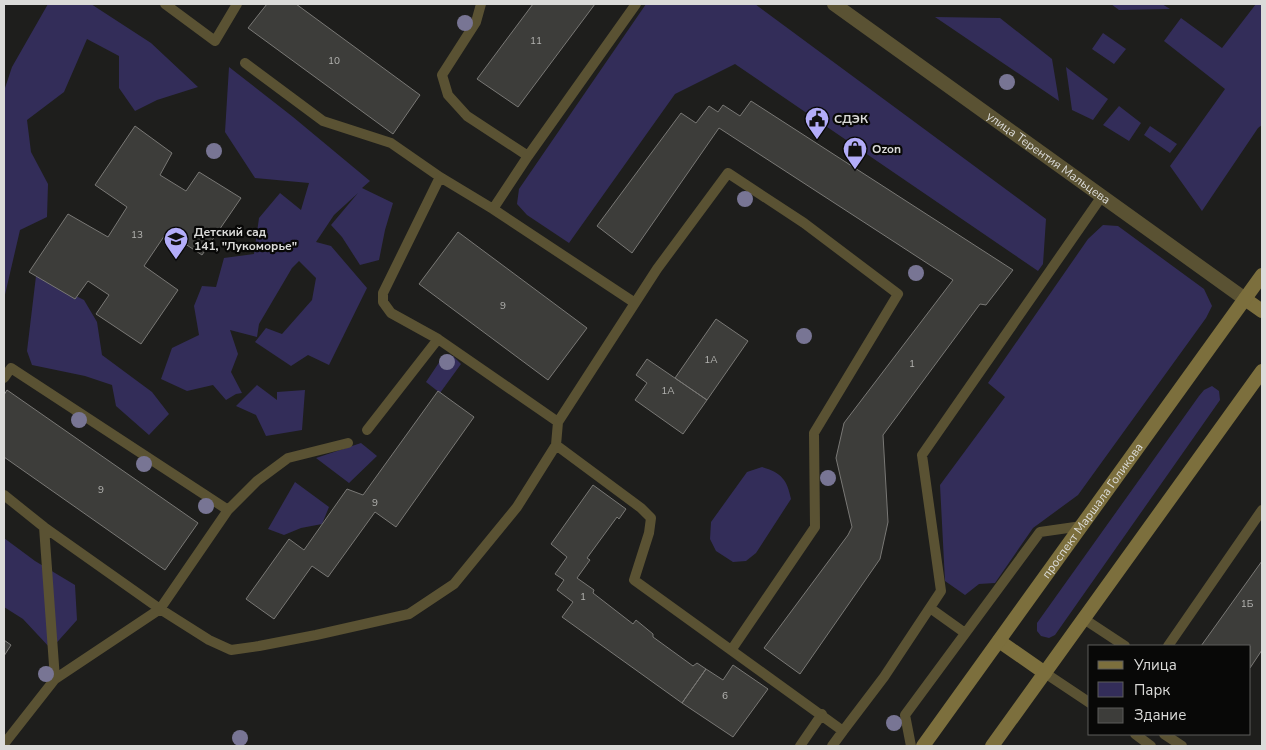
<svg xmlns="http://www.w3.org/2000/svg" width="1266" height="750" font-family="'Nunito Sans',sans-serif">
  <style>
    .green { fill: #332d59 }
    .building { fill: #3d3d3a; stroke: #797875 }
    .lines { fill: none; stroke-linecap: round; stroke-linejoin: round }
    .service { stroke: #5a5233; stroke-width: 10 }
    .tertiary { stroke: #5a5233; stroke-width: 14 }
    .secondary { stroke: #7c6f3d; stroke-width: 14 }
    .tree { fill: #787594 }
    .labels { text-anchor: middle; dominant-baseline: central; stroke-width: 4.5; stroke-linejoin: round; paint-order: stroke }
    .number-label { font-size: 10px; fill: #b4b4b1 }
    .poi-label { font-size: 12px; font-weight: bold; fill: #dbdbd9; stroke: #080807; text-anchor: start }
    .street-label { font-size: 12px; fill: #dbdbd9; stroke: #080807 }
  </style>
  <rect width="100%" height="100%" fill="#1e1e1c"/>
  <path class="green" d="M48,4h43l60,39 47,44 -41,13 -22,11 -16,-23v-32l-32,-17 -23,53 -37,28 4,32 17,32 -1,33 -27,13 -16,69v-208l8,-24z
    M646,4h109l291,215 -3,45 -5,7 -303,-207 -60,30 -106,149 -42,-28 -10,-11 2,-15z
    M1111,4h51l8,5 -51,1z
    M1256,4h6v121l-4,3 -56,83 -32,-45 55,-77 -61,-48 17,-23 41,30z
    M935,17l65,1 52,41 7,42z
    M1103,33l23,16 -12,15 -22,-15z
    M229,67l64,50 77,64 -8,7 31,15 -8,27 -6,30 -19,5 -18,-28 -11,-12 27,-32 -24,22 -18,27 15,4 36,42 -38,77 -21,-10 -17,11 -36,-24 11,-14 16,6 30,-34 4,-22 -17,-17 -7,7 -33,56 -2,13 -27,-7 8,24 -7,18 11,21 -6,1 -10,6 -13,-15 -26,6 -26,-12 11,-31 27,-13 -5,-29 8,-20 14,1 8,-29 30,-4 5,-36 21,-25 21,17 8,-27 -54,-5 -30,-46z
    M1066,67l42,32 -15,21 -21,-10z
    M1119,106l22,17 -12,18 -26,-16z
    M1150,126l27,18 -7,9 -26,-18z
    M1103,225l15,1 86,63 8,17 -6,12 -128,177 -45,33 -38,55 -16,1 -14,11 -20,-14 -5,-96 65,-88 -17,-14 100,-144z
    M36,276l48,24 13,22 5,33 50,37 17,22 -20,21 -33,-29 -4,-21 -27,-9 -53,-11 -5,-14z
    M453,356l8,8 -21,29 -14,-11 16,-24z
    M257,385l20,15v-8l28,-2 -3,40 -36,6 -10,-21 -20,-9z
    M1212,386l7,5 1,9 -165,235 -6,3 -8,-2 -4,-5v-8l162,-227 5,-6z
    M361,443l16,13 -28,27 -33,-25z
    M762,467c20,6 25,13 29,32l-35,54 -10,8 -13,1 -17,-11 -6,-12 1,-17 36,-50z
    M295,482l34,25 -7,17 -21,4 -17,7 -16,-6z
    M4,538l31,23 40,24 2,35 -26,29 -28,-30 -19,-12z"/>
  <path class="building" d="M267,4h29l124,91 -27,39 -145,-106z
    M533,4h62l-77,103 -41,-28z
    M751,101l262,169 -27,35 -6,-1 -97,131 5,87 -8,37 -80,115 -36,-26 84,-113 4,-8 -16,-69 8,-35 109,-143 -234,-152 -87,125 -35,-27 84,-113 15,10 13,-17 9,6 5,-7 17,11z
    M135,126l37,27 -12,22 26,16 13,-19 42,26 -39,57 -35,-23 -23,34 34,24 -37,54 -45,-30 13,-19 -21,-14 -13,18 -46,-27 39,-58 40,23 19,-30 -32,-22z
    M458,232l129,96 -39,52 -129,-96z
    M716,319l32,22 -41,59 -32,-22z
    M647,359l60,41 -24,34 -48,-34 12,-17 -11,-8z
    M7,390l191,133 -33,47 -161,-113v-62z
    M438,391l36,26 -78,110 -21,-15 -47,65 -16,-11 -38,53 -28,-20 43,-60 15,11 43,-61 16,6z
    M593,485l33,24 -7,10 -2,-2 -30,41 3,2 -13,18 17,12 -1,3 40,31 3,-4 17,14v3l40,29 4,-3 9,6 -24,34 -120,-86 11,-15 -16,-12 7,-10 -9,-6 12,-17 -16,-13z
    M1262,561v89l-12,18v-22h-49z
    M4,640l7,5 -7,11z
    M733,665l35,24 -35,48 -51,-34 24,-34 17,11z"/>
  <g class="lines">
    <path class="service" d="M165,4l50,37 22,-37
      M481,4l-5,18 -34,53 6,20 19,21 61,40
      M636,4l-108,152 -35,53 142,94 -77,119 -2,23 85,63 10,10 -2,15 -15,47 209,151 41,-54 57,-86 -19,-136 180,-259
      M245,63l78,58 68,22 49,34
      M635,303l22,-34 71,-96 76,50 94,71 -84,139 1,94 -83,122
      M438,339l-47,-26 -8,-11v-9l57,-116 53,32
      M4,378l7,-10 217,142
      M367,430l71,-91 120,83
      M4,495l40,32 11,152 -51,65
      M44,527l116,82 68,-99 29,-29 31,-23 60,-15
      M930,608l35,25
      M1084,619l41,27
      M1168,646l94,-136
      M1045,673l45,30
      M55,679l105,-70 49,31 22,10 28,-4 57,-11 93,-21 45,-30 63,-77 39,-62
      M1135,734l16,12
      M1164,734l18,12
      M800,746l22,-32
      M832,746l11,-15
      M911,746l-6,-31 135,-183 42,-6"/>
    <path class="tertiary" id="s1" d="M834,4l411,295"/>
    <g class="secondary">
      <path d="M1245,299l17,12"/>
      <path d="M999,641l46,32"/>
      <path id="s2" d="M923,746l339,-471"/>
      <path d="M992,746l270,-375"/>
    </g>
  </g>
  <g class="tree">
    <circle cx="465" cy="23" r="8"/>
    <circle cx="1007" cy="82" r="8"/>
    <circle cx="214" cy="151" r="8"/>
    <circle cx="745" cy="199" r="8"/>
    <circle cx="916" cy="273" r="8"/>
    <circle cx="804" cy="336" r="8"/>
    <circle cx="447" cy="362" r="8"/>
    <circle cx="79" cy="420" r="8"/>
    <circle cx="144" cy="464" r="8"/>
    <circle cx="828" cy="478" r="8"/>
    <circle cx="206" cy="506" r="8"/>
    <circle cx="46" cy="674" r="8"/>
    <circle cx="894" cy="723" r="8"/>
    <circle cx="240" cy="738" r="8"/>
  </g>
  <defs>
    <symbol id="civic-pin" viewBox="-11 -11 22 30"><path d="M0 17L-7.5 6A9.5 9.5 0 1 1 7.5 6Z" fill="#b3adf9" stroke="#080807"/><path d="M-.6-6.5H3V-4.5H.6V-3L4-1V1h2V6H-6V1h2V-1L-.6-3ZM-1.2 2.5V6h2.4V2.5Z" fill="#111"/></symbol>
    <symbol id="shop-pin" viewBox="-11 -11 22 30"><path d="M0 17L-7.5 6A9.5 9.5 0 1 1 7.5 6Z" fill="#b3adf9" stroke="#080807"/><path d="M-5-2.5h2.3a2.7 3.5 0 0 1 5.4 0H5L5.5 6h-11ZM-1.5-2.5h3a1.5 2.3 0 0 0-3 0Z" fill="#111"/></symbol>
    <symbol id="school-pin" viewBox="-11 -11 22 30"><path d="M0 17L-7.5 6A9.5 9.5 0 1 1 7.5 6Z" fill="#b3adf9" stroke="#080807"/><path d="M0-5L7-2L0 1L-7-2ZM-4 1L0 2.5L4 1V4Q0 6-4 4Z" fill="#111"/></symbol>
  </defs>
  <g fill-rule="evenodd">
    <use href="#civic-pin" x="803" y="105" width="28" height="38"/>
    <use href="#shop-pin" x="841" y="135" width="28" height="38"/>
    <use href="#school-pin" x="162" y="225" width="28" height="38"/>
  </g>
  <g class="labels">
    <g class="number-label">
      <text x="536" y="41">11</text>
      <text x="334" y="61">10</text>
      <text x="137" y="235">13</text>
      <text x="503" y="306">9</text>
      <text x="711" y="360">1А</text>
      <text x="912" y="364">1</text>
      <text x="668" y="391">1А</text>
      <text x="101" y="490">9</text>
      <text x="375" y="503">9</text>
      <text x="583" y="597">1</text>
      <text x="1247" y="604">1Б</text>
      <text x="725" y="696">6</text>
    </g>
    <g class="poi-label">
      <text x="834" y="119">СДЭК</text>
      <text x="872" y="149">Ozon</text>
      <text x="194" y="232">Детский сад<tspan x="194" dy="14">141, "Лукоморье"</tspan></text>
    </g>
    <g class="street-label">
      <text stroke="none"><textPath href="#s1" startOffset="264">улица Терентия Мальцева</textPath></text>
      <text stroke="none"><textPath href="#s2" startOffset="290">проспект Маршала Голикова</textPath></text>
    </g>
  </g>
  <rect width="1266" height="750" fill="none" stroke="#dbdbd9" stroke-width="10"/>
  <rect x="1088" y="645" width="162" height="90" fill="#080807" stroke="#5c5c5b"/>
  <rect x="1098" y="661" width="25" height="8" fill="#7c6f3d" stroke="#5c5c5b"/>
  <text x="1134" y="670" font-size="15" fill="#dbdbd9">Улица</text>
  <rect x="1098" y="682" width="25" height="15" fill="#332d59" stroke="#5c5c5b"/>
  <text x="1134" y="695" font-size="15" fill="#dbdbd9">Парк</text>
  <rect x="1098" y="708" width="25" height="15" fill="#3d3d3a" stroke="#5c5c5b"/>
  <text x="1134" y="720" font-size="15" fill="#dbdbd9">Здание</text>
</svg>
